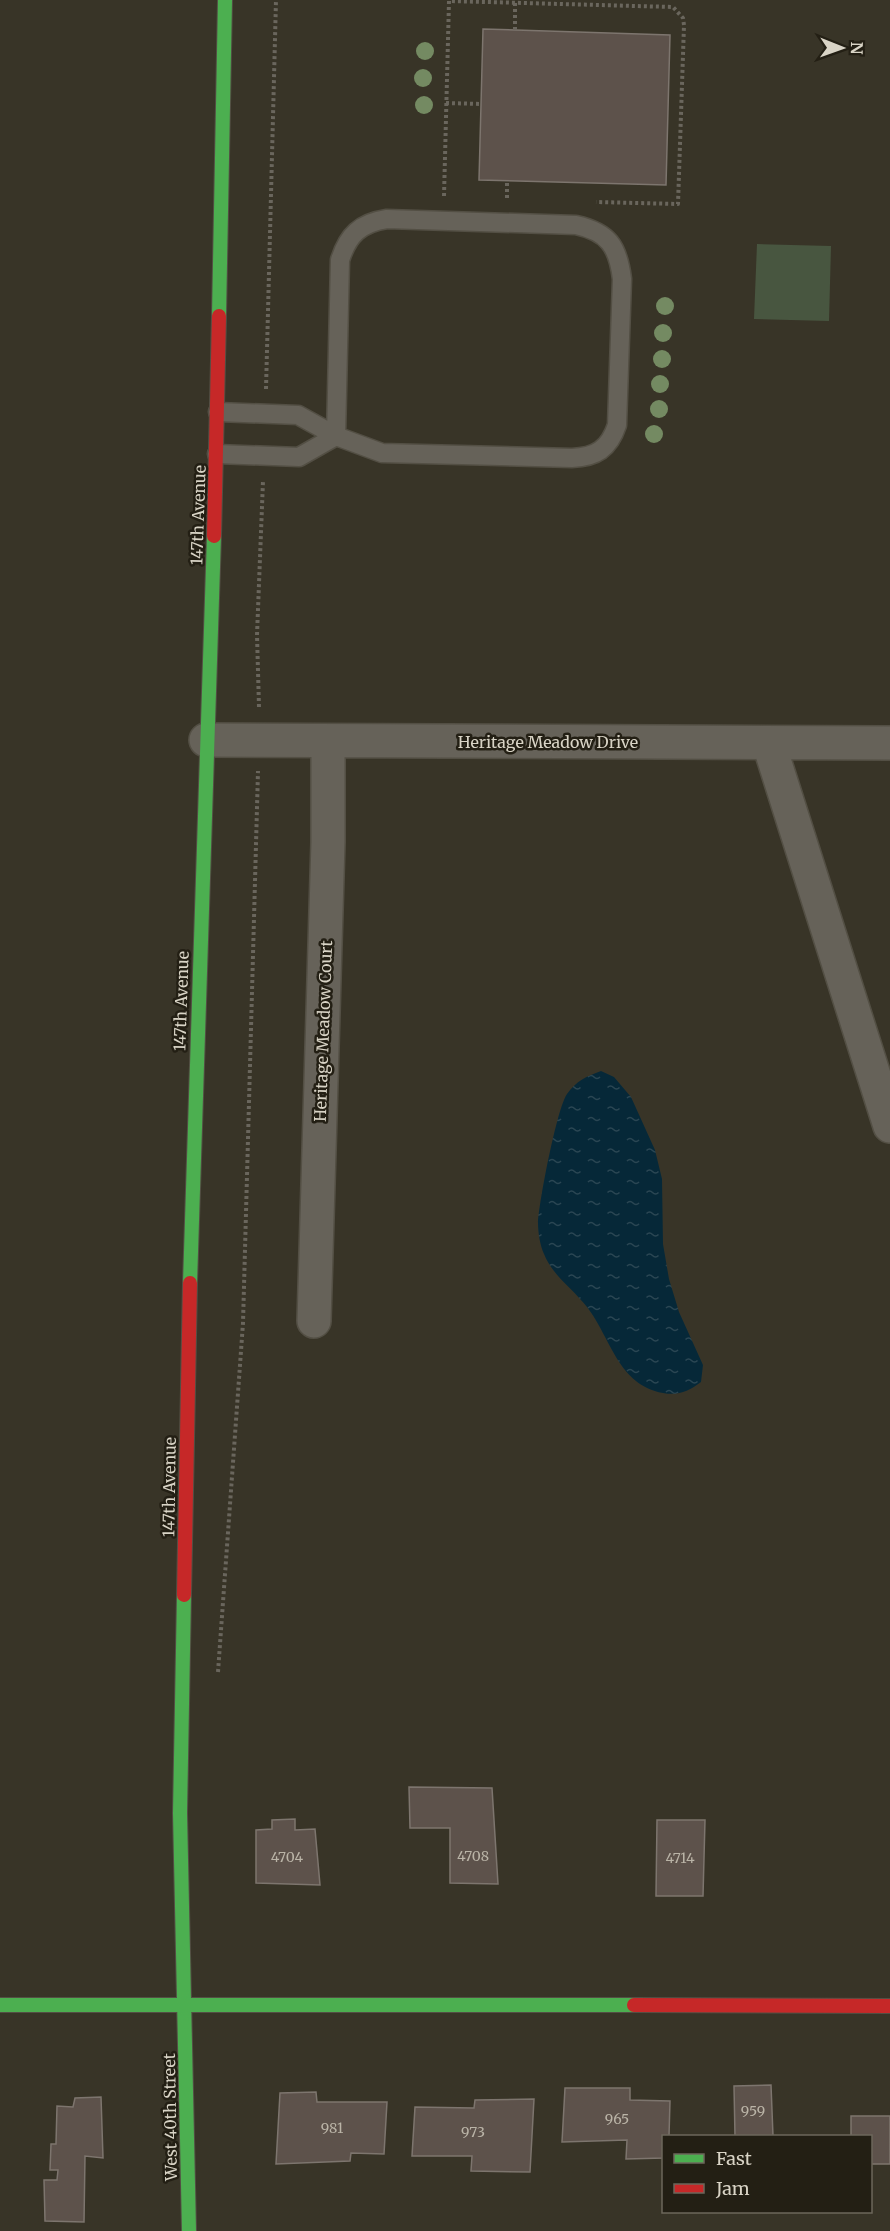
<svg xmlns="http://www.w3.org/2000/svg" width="890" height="2231" font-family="Merriweather,serif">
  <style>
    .pitch { fill: #485640 }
    .water { fill: url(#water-ripples) }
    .building { fill: #5d524b; stroke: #7d756e; stroke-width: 1.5 }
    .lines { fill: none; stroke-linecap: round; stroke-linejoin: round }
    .lane-casing { stroke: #534f44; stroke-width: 21 }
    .street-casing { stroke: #534f44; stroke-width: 36 }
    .fast-casing { stroke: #534f44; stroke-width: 16 }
    .jam-casing { stroke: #534f44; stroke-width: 16 }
    .path { stroke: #6a665d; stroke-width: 4; stroke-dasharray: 3 3; stroke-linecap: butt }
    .lane { stroke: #666259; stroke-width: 18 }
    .street { stroke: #666259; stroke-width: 33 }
    .fast { stroke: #4caf50; stroke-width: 14 }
    .jam { stroke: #c62828; stroke-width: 14 }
    .tree { fill: #748a62 }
    .labels { text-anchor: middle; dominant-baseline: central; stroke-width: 5; stroke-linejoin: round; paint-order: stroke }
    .number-label { font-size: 14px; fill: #bab4a7 }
    .street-label { font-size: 16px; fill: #d9d4c6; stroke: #231f14 }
  </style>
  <defs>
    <pattern id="water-ripples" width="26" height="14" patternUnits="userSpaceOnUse" patternTransform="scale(1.5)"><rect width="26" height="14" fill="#062838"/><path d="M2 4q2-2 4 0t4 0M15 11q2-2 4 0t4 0" fill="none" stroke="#2a4653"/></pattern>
  </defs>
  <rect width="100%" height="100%" fill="#383427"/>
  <path class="pitch" d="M757,244l74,2 -2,75 -75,-2z"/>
  <path class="water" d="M601,1071l13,6 17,20 24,53 7,29 1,65 6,35 10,33 24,53 -2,17c-12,9 -23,14 -38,11 -45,-8 -52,-55 -76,-86 -13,-17 -35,-32 -43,-53 -4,-8 -6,-22 -6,-31 1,-21 19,-115 29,-129 9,-13 20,-18 34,-23z"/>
  <path class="building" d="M483,29l187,6 -4,150 -187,-5z
    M409,1787l83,1 6,96 -48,-1v-55h-40z
    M295,1819v11l20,-1 5,56 -64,-2v-53l16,-1v-9z
    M657,1820h48l-2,76h-47z
    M771,2085l2,51h-38l-1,-50z
    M565,2088h65v12l40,1 -1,35h-5v22l-38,1 1,-19 -65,2z
    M316,2092l1,10h70l-3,52 -33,-1 -1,8 -74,3 4,-71z
    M101,2097l2,61 -18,-2 -1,66 -39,-1 -1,-41h13l1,-10h-8l1,-26h5l1,-38 16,1 2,-9z
    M534,2099l-4,73 -59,-1 1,-15h-60l3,-49 59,1 1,-8z
    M851,2116h39v48h-20v-28h-19z"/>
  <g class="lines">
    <defs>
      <path id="lane" d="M387,219l189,6c32,7 42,21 46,54l-5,146c-8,24 -21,32 -45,33l-190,-5 -46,-17 4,-176c8,-25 20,-37 47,-41z
        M217,454l82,3 37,-21 -38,-21 -80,-3"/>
      <path id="street" d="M206,740l684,3
        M769,744l121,382
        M314,1321l14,-479v-101"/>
      <path id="fast" d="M219,316l6,-316
        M190,1283l24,-747
        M184,1595l-4,218 9,418
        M0,2005h634"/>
      <path id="jam" d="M214,536l5,-220
        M184,1595l6,-312
        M634,2005l256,1"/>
    </defs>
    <use href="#lane" class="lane-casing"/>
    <use href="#street" class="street-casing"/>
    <use href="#fast" class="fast-casing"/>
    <use href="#jam" class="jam-casing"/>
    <path class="path" d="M515,30v-28
      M446,103l35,1
      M444,196l5,-195 224,6 10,11 1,7 -6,179 -82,-2
      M507,198v-17
      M266,389l10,-389
      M259,707l-2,-72 6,-154
      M218,1672l25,-349 15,-552"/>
    <use href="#lane" class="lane"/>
    <use href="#street" class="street"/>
    <use href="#fast" class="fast"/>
    <use href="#jam" class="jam"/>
  </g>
  <g class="tree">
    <circle cx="425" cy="51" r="9"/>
    <circle cx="423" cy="78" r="9"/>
    <circle cx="424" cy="105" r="9"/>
    <circle cx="665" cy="306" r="9"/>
    <circle cx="663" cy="333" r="9"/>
    <circle cx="662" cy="359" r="9"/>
    <circle cx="660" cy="384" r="9"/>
    <circle cx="659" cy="409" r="9"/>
    <circle cx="654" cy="434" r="9"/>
  </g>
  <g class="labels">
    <g class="number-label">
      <text x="473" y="1856">4708</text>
      <text x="287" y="1857">4704</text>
      <text x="680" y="1858">4714</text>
      <text x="753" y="2111">959</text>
      <text x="617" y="2119">965</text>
      <text x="332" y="2128">981</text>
      <text x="473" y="2132">973</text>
    </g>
    <g class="street-label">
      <text transform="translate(198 515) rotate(-88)">147th Avenue</text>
      <text x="548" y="742">Heritage Meadow Drive</text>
      <text transform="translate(181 1001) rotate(-88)">147th Avenue</text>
      <text transform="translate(323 1031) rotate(-88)">Heritage Meadow Court</text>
      <text transform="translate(169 1487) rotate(-89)">147th Avenue</text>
      <text transform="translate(170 2117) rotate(-91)">West 40th Street</text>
    </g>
  </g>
  <rect x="662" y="2135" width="210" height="78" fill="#231f14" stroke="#6c675b" stroke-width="1.5"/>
  <rect x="674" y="2154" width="30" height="9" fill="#4caf50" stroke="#6c675b" stroke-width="1.5"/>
  <text x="716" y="2165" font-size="18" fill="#d9d4c6">Fast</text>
  <rect x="674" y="2184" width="30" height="9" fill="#c62828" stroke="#6c675b" stroke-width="1.5"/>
  <text x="716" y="2195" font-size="18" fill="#d9d4c6">Jam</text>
  <g transform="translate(842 48) rotate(91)" stroke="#231f14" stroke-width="4.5" paint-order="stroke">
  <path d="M0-4.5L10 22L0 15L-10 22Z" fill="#d9d4c6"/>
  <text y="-9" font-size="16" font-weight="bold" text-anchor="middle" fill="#d9d4c6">N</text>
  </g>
</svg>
